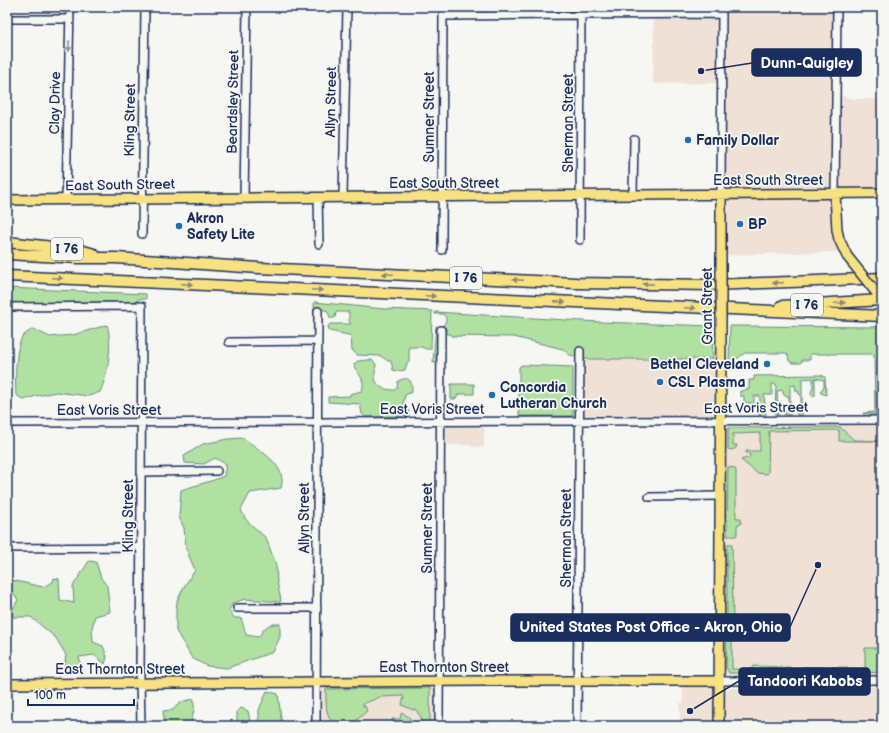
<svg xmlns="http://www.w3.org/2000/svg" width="889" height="733" font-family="'Balsamiq Sans',sans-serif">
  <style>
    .built { fill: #f0e1d6 }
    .green { fill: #b1e1a1; stroke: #668880 }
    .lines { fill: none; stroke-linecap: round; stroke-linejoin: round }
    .minor-casing { stroke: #1b2f5e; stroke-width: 10 }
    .major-casing { stroke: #1b2f5e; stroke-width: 12 }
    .highway-casing { stroke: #1b2f5e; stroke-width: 13 }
    .minor { stroke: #f6f6f2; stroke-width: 7 }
    .major { stroke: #f8e181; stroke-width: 9 }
    .highway { stroke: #f8e181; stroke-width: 10 }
    .major-bridge-casing { stroke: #1b2f5e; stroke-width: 12; stroke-linecap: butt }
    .major-bridge { stroke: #f8e181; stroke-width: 9 }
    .oneway { fill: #8892a8 }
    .oneway2 { fill: #8a8870 }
    .poi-dot { fill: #1f6fb2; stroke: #f6f6f2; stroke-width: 1.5 }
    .labels { text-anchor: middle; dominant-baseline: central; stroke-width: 3.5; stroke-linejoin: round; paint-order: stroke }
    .shield { fill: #f6f6f2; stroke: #5d6b8a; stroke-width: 1 }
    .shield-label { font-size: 13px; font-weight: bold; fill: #1b2f5e }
    .street-label { font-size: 14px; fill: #1b2f5e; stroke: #f6f6f2 }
    .poi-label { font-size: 14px; font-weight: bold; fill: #1b2f5e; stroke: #f6f6f2; text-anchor: start }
    .leader { fill: none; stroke: #1b2f5e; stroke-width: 1.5 }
    .callout-dot { fill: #1b2f5e; stroke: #f6f6f2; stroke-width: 1.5 }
    .callout { fill: #1b2f5e; stroke: #1b2f5e; stroke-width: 1.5 }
    .callout-label { font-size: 15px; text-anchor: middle; font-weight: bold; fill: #fff }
  </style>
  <rect width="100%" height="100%" fill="#f6f6f2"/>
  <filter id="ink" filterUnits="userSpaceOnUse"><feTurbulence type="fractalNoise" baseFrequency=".025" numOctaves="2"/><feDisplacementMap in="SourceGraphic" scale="8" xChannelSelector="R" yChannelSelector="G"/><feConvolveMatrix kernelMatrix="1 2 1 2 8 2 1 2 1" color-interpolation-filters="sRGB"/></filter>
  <g filter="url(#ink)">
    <path class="built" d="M723,7h114l1,88 16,4h28v93h-159z
      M722,14l-1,69 -68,1 1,-43 -1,-26z
      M722,195h111l7,56 -8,1 -109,3z
      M584,359h131l-1,57 -2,2 -126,1 -2,-4z
      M882,425v250h-153l-3,-3 -2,-4 2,-240 3,-2z
      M446,427h38v20h-12l-1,-2h-26z
      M683,684l29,1 2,2v39h-34v-23h3z
      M434,686l1,1v39h-114l1,-39z
      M882,686v40h-158v-31l2,-5 4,-2z"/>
    <path class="green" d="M7,288l139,6v5h-8l-1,3h-3l-127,1z
      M314,302l70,7 48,2 -1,38h-5l-4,-2h-13v14l-2,2 -2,7 -8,1 -4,-1 -2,-9h-3l-7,-5 -24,-1 -5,-5 -1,-14 -2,-1 -20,-4 -1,-5 2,-2h21l-2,-3v-9h-13l-1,6h-5l-2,-7 -14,-4z
      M435,312l164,10 113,4 1,33h-129v-9h-8v6c-10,0 -7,-4 -13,-7l-49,-12 -63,-1v-2h-5v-6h-9v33l-4,1 3,-36 3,1 4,-1 3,-5v-3l-3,-4h-8z
      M107,325c6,18 1,50 -7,67l-11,4 -33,-4 -20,4 -12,4 -8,-5c-1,-12 -1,-50 7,-59 3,-3 7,-5 10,-7l17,8 23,-2z
      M730,326l152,1v61l-2,3h-4v23h-13v-1l12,-1 -1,-58h-64v6h-8l-1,3h-8l-4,-2 -1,-6 -2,-2h-41l-13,9h-3z
      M368,360h4l4,4c0,3 -1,6 -1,9 -1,14 9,17 20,17l2,-2 1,-7c12,-6 14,0 14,11l-7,3 -2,9 1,4 5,3 -1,5 -42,1 -4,-3 -2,-10 -32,-2v-5l22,-1v-2l12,-3c5,-15 -8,-18 -8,-27l4,-3z
      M523,365l50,2v49h-54v-48l1,-2z
      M821,375l4,2 1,18 -5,-2 -1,-2 4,-4v-7l-9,-2v18h-3l-1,-4 2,-4v-10l-11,1v36h-5v-5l4,-1v-14l-2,-1 -1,-3h-2l-1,-6 -5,1v29h-5v-5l4,-1v-13h-4l-2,-2v-4l-6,1 1,24h-3l1,-31h-4v11h-8l2,20h-7l1,-19h-6v7h-10v-7h-4v-5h4v-2h5v-9h5v-4z
      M451,384h23v10h-15l-4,5h-4z
      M840,427l14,13 28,1h-43v-11l-70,1 -1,42 -1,1 -10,-1 -16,-13 9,-3 -1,-4h-3v-2h14v-18l-27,1v11h4l-1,3 -4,2 -4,-1v-21z
      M243,438c16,12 45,27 38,50l-31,5 -9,17 5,10 20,18 10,27 1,17 4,18 -1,2 -35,-3 -12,4 -4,7 5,8h7l5,17 13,2c5,-10 10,-14 21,-13v13l-7,15 -46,16 -20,-2 -15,-8 -16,-27v-19l1,-11 8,-16 10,-15 -9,-21 -2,-21 -5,-11 2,-27 33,-10 10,-4 2,-12 -11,-6 -11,6 -19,-1 -1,-7 19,-12 25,-5z
      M728,467l6,1 2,2v48h5v6l-4,1v10l-1,1h-9z
      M727,544h5l1,79 5,1v1h-11z
      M89,561l7,1 5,16 6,8 3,26 -15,4 -3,12 1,14 10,4 4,11 -2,7 -11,-9 -15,2 3,16 -18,-3 2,-15 -10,-17 -25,-21h-18l-1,-7 6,-10 -8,-12 1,-8 32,7 10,-5 1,-4 5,1 1,21 14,3 -1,-17z
      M727,633l5,1v35h20l2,-3 36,1v6h-61l-3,-6z
      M865,648h17v24l-17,1z
      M802,667h46v6h-46z
      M430,688v33l-4,5h-4l-1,-9 -6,-8 -2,1 -11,-5 1,-5 1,-1 -1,-3 -23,1 -17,7v2h2l2,5 -17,15c-3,0 -7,0 -10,0 -16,-3 -14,-26 -14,-37z
      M267,691l11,3 4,32h-27l4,-8v-8z
      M194,699v11l-3,12 8,3 8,-4 20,5h-62l-2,-15 10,-1 7,-8z
      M241,708l7,3 2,11 4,4h-17v-15z
      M403,713l7,5v8h-18v-7h8l1,-5z"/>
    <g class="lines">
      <defs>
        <path id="minor" d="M443,16l279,-2
          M7,19h63
          M721,194l1,-187
          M835,194l2,-187
          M633,195l1,-56
          M318,197l1,47
          M343,197l4,-190
          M244,198l3,-191
          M66,200l4,-193
          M142,234l3,-227
          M580,240l1,-233
          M442,250l1,-243
          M7,307l135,-1 -2,370 1,50
          M229,342l88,-1
          M7,423l875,-3
          M141,472l76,-1
          M649,497l71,-1
          M7,548l134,-1
          M237,608h80
          M527,627h51
          M719,681l163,-1
          M316,726l2,-415
          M439,726l2,-396
          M577,726l3,-375"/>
        <path id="major" d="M835,194l2,36 2,9 8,17
          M7,200l875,-7
          M721,253v-59
          M871,286l11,14
          M7,684l474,-3h238
          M719,726l2,-397"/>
        <path id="highway" d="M7,242l73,8 14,4
          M7,254l72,4h37l143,10 317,15 136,2 104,-4 66,-3
          M7,276l875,40
          M781,306l101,-6"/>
      </defs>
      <use href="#minor" class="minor-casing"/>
      <use href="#major" class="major-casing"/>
      <use href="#highway" class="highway-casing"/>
      <use href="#minor" class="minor"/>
      <use href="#major" class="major"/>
      <use href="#highway" class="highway"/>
      <defs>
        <path id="major-bridge" d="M847,256l24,30
          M721,329v-76"/>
      </defs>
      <use href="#major-bridge" class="major-bridge-casing"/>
      <use href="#major-bridge" class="major-bridge"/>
    </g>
    <defs><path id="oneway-solid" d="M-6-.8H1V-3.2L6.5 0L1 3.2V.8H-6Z"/></defs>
    <use class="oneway" href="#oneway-solid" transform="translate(69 46) rotate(91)"/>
    <g class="oneway2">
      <use href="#oneway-solid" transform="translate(388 274) rotate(-177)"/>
      <use href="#oneway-solid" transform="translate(57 278) rotate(2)"/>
      <use href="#oneway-solid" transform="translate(518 280) rotate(-177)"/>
      <use href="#oneway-solid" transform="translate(778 283) rotate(178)"/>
      <use href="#oneway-solid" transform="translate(187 284) rotate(3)"/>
      <use href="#oneway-solid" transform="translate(648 284) rotate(-179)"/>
      <use href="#oneway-solid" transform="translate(317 290) rotate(3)"/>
      <use href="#oneway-solid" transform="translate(430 296) rotate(3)"/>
      <use href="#oneway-solid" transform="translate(560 302) rotate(3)"/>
      <use href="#oneway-solid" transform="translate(840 303) rotate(-3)"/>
      <use href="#oneway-solid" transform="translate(690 308) rotate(3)"/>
    </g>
  </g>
  <g class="poi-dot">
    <circle cx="688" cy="140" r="4"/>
    <circle cx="740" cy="224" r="4"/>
    <circle cx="179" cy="226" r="4"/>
    <circle cx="767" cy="364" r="4"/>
    <circle cx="660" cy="382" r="4"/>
    <circle cx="492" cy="395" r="4"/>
  </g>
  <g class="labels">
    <g class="shield">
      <rect x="51" y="238" width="32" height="22" rx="3"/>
      <rect x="450" y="267" width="32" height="22" rx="3"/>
      <rect x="791" y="294" width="32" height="22" rx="3"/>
    </g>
    <g class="shield-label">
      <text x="67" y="249">I 76</text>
      <text x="466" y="278">I 76</text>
      <text x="807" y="305">I 76</text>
    </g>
    <g class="street-label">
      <text transform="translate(233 102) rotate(-89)">Beardsley Street</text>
      <text transform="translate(331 102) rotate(-89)">Allyn Street</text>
      <text transform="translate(55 103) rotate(-89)">Clay Drive</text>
      <text transform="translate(429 117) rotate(-90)">Sumner Street</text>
      <text transform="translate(130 120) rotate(-89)">Kling Street</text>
      <text transform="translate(568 123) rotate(-90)">Sherman Street</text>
      <text x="768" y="180">East South Street</text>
      <text x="444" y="183">East South Street</text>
      <text transform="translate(120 185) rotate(-1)">East South Street</text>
      <text transform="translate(707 306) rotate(-90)">Grant Street</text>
      <text transform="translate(756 408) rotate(-1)">East Voris Street</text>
      <text x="432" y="409">East Voris Street</text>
      <text x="109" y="410">East Voris Street</text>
      <text transform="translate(128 516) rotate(-90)">Kling Street</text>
      <text transform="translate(304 518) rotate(-90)">Allyn Street</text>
      <text transform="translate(427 528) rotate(-90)">Sumner Street</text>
      <text transform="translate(566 538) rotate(-90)">Sherman Street</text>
      <text x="444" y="667">East Thornton Street</text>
      <text x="120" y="669">East Thornton Street</text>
    </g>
    <g class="poi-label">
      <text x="696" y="140">Family Dollar</text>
      <text x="187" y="218">Akron<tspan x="187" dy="16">Safety Lite</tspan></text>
      <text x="748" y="224">BP</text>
      <text x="759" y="364" text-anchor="end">Bethel Cleveland</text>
      <text x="668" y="382">CSL Plasma</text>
      <text x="500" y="387">Concordia<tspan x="500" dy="16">Lutheran Church</tspan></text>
    </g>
  </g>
  <path class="leader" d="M701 71L752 63M818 565L790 627M690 711L739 681"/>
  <g class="callout-dot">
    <circle cx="701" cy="71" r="4"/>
    <circle cx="818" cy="565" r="4"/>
    <circle cx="690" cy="711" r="4"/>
  </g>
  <g class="callout">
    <rect x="752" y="49" width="109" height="27" rx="4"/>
    <rect x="511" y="614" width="279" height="27" rx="4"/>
    <rect x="739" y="668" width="131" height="27" rx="4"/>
  </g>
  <g class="callout-label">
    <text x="807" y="68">Dunn-Quigley</text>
    <text x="651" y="632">United States Post Office - Akron, Ohio</text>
    <text x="805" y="686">Tandoori Kabobs</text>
  </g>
  <rect width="889" height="733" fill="none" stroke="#f6f6f2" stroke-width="24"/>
  <rect x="12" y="12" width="865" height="709" fill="none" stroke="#1b2f5e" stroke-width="1.5" filter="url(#ink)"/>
  <path d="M28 699v6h106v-6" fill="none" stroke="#1b2f5e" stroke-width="2"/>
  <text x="34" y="699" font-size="12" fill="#1b2f5e" stroke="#f6f6f2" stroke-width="3" paint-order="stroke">100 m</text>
</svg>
